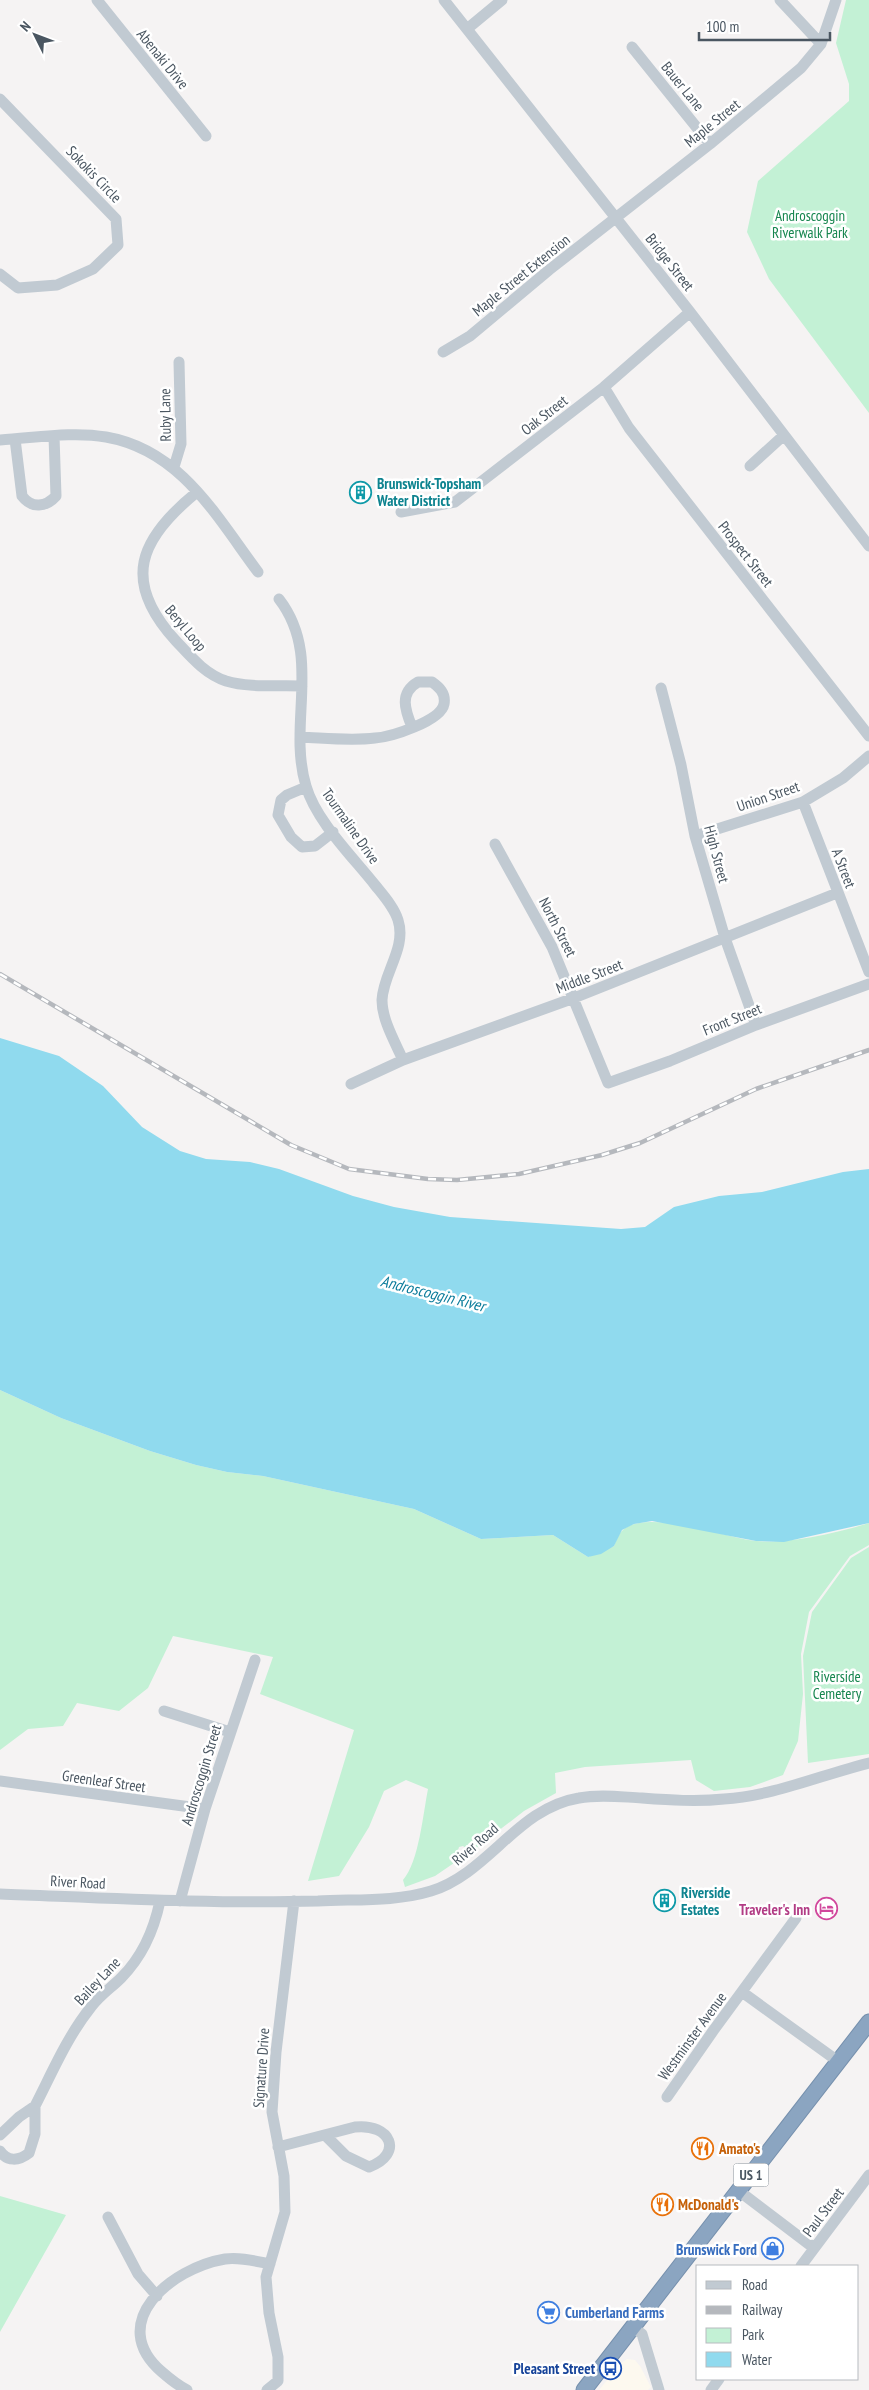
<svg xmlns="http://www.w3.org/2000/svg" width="869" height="2390" font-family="'PT Sans Narrow',sans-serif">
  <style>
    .commercial { fill: #fdf9ef }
    .green { fill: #c3f1d5 }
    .water { fill: #90daee }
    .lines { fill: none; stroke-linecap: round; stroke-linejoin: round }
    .highway-casing { stroke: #7690ad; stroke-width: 17 }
    .minor { stroke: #c1cad2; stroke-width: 11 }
    .highway { stroke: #8ba5c1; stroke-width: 15 }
    .rail-casing { stroke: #b5b8bd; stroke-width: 4.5 }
    .rail { stroke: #fff; stroke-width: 2.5; stroke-dasharray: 8; stroke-linecap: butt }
    .labels { text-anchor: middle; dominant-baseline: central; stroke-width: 5; stroke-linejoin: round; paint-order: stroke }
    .shield { fill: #fff; stroke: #808990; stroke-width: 1 }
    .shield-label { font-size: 14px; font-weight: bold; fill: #4a5661 }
    .street-label { font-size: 15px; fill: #4a5661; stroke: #fff }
    .park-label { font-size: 15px; fill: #17864f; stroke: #fff }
    .culture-label { font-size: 15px; font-weight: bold; fill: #0d838f; stroke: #fff; text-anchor: start }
    .hotel-label { font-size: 15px; font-weight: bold; fill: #b23c85; stroke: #fff; text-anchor: end }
    .food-label { font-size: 15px; font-weight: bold; fill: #c56008; stroke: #fff; text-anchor: start }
    .shop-label { font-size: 15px; font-weight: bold; fill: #366cbe; stroke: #fff; text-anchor: end }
    .transit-label { font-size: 15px; font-weight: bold; fill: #164399; stroke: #fff; text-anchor: end }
    .water-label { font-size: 16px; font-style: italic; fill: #0c7c9b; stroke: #fff }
  </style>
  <rect width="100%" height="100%" fill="#f5f3f3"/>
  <path class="commercial" d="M627,2359l8,1 5,6 11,21 -3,3h-49l22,-27z"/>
  <path class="green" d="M846,0h23v413l-100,-134 -22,-47 11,-51 91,-80v-17l-13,-41z
    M0,1390l61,28 89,33 46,14 31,7 36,4 151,33 67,30 72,-4 35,22 26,-11c2,-5 5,-13 9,-16 23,-22 103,8 133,11 32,3 82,-8 113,-18v22l-19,11 -41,56 -8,42 2,40 -5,47 -15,34 -33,12 -36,4 -18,-11 -5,-20 -106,7 -30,6 1,20 -32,18 -53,41 -8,-6 -4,1 -5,16 -19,13 -30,11 -2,-7c16,-18 20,-66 25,-91l-22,-9 -22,11 -15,36 -30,49 -31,5 46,-151 -94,-36 13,-37 -100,-21 -25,52 -29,23 -42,-8 -14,23 -35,3 -28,21z
    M869,1547v207l-61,9 -5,-107 9,-44 39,-54z
    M0,2196l66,19 -66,117z"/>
  <path class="water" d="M0,1038l59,18 44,30 39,41 38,24 26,8 44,3 29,7 74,27 41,11 56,10 171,12 24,-2 29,-20 45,-11 43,-4 81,-20 26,-3v354l-85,19 -28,-1 -104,-20 -18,3 -12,6 -8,16 -13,8 -13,3 -35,-22 -72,4 -67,-30 -151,-33 -36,-4 -31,-7 -46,-14 -89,-33 -61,-28z"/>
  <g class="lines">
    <defs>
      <path id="highway" d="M584,2390l285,-368"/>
    </defs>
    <use href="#highway" class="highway-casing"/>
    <path class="minor" d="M97,0l109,136
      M444,0l246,312 179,234
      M780,0l41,44
      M467,29l35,-29
      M632,47l78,97
      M0,99l116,120 2,26 -25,24 -36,16 -39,3 -18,-14
      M443,352l27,-16 79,-66 161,-126 91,-76 20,-24 15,-44
      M604,387l25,41 240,308
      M15,439l7,57c10,13 24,11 34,0l-2,-60
      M0,440c35,-2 72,-9 106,-3 75,13 110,79 152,135
      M750,466l33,-30
      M174,467l7,-23 -2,-82
      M197,492c-58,47 -76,89 -21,149 15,16 29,33 50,40 23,7 52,4 76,5
      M401,512l54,-10 149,-115 86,-75
      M279,599c44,57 8,124 27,187 10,35 47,71 69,99 8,10 19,22 23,35 9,28 -15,53 -16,80 0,20 13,42 21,60
      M661,688l20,77 14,71 30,102 31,87
      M301,737c24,1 50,4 74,1 16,-1 66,-17 69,-34 2,-11 -5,-17 -12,-22h-14c-19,11 -13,28 -6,45
      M306,787l-19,8 -6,5 -3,15 13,22 11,10 13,-1 18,-14
      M803,802l66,170
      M695,836l108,-34 40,-24 26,-22
      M495,844l57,103 56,136 62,-22 86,-36 113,-41
      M351,1084l52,-24 171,-62 263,-105
      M164,1711l66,21
      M0,1781l205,28
      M0,1894c106,4 212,10 318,7 37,-2 77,1 113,-10 58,-18 86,-83 148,-93 21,-4 42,-1 63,0 27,2 55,4 82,1 49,-3 97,-24 145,-36
      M180,1901l25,-92 50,-149
      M742,1992l97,70
      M667,2097l46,-66 83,-113
      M35,2106c17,-33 32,-69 56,-99 9,-12 20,-19 30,-29 22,-22 33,-48 39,-77
      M0,2135l19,-18 16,-11v28l-6,19c-10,8 -22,9 -29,-2
      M278,2147l77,-20c36,-4 49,27 14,40l-23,-11 -20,-20
      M739,2191l75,57
      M108,2217l30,57 19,22
      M801,2266l68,-91
      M632,2327l10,7 17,56
      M187,2390c-10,-5 -17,-11 -25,-18 -57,-49 9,-104 63,-113 15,-2 30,2 45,5
      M267,2390l11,-9v-24l-9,-44 -3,-36 19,-65 -1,-36 -12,-64 4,-60 18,-151
      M711,2390l8,-11"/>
    <use href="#highway" class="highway"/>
    <defs>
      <path id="rail" d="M0,974l291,171 58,24 79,10 29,1 62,-6 83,-19 38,-12 116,-54 113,-39"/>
    </defs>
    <use href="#rail" class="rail-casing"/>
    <use href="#rail" class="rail"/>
  </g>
  <defs>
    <symbol id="building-ring" viewBox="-11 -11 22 22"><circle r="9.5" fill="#fff" stroke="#0f9aa8" stroke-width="1.5"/><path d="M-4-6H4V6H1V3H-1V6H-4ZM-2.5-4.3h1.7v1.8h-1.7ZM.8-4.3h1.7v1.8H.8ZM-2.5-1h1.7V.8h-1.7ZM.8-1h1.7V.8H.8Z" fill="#0f9aa8"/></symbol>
    <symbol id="hotel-ring" viewBox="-11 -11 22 22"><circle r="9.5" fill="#fff" stroke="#d1479c" stroke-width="1.5"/><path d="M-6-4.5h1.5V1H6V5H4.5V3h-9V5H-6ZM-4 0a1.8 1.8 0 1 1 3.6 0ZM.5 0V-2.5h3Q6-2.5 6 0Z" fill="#d1479c"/></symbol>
    <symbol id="restaurant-ring" viewBox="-11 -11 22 22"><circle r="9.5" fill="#fff" stroke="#e8710a" stroke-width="1.5"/><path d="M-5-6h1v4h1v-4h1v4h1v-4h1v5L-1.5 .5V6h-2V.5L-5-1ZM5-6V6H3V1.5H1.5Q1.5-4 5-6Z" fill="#e8710a"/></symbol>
    <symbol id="shop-ring" viewBox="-11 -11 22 22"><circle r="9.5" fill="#fff" stroke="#3f7fe0" stroke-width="1.5"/><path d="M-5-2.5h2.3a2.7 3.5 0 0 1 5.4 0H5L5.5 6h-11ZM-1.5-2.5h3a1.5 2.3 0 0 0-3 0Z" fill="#3f7fe0"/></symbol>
    <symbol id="supermarket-ring" viewBox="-11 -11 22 22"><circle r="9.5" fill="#fff" stroke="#3f7fe0" stroke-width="1.5"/><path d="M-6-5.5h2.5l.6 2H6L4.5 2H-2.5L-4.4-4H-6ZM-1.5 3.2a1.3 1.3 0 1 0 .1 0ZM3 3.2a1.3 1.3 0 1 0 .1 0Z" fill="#3f7fe0"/></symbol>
    <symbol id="bus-ring" viewBox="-11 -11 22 22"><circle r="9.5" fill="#fff" stroke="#1a4fb4" stroke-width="1.5"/><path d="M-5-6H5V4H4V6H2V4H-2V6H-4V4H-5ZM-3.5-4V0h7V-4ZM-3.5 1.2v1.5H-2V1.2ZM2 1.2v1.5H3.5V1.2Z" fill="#1a4fb4"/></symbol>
  </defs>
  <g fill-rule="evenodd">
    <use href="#building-ring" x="348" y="480" width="25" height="25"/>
    <use href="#building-ring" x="652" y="1888" width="25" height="25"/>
    <use href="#hotel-ring" x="814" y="1896" width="25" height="25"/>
    <use href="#restaurant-ring" x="690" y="2136" width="25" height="25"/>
    <use href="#restaurant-ring" x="650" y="2192" width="25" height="25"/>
    <use href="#shop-ring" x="760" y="2236" width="25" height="25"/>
    <use href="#supermarket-ring" x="536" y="2300" width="25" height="25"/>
    <use href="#bus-ring" x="598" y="2356" width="25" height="25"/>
  </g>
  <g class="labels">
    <rect class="shield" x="733.5" y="2163.5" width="35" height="23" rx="4"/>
    <g class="shield-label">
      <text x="751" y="2175">US 1</text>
    </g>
    <g class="street-label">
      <text transform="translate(163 59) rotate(51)">Abenaki Drive</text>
      <text transform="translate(683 86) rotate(51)">Bauer Lane</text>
      <text transform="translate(712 123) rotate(-39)">Maple Street</text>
      <text transform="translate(94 174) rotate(46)">Sokokis Circle</text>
      <text transform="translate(670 262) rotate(52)">Bridge Street</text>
      <text transform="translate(521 275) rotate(-39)">Maple Street Extension</text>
      <text transform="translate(165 415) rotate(-91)">Ruby Lane</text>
      <text transform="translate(544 415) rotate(-38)">Oak Street</text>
      <text transform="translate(746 554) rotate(52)">Prospect Street</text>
      <text transform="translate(186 628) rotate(50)">Beryl Loop</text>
      <text transform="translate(768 796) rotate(-19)">Union Street</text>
      <text transform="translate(351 826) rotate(55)">Tourmaline Drive</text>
      <text transform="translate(717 854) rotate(75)">High Street</text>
      <text transform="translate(844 868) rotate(69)">A Street</text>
      <text transform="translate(558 927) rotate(63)">North Street</text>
      <text transform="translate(589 976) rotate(-21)">Middle Street</text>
      <text transform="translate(732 1019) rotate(-22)">Front Street</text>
      <text transform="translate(201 1775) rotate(-73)">Androscoggin Street</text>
      <text transform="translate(104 1781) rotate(8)">Greenleaf Street</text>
      <text transform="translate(475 1844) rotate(-41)">River Road</text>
      <text transform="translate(78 1882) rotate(3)">River Road</text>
      <text transform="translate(97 1981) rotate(-47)">Bailey Lane</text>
      <text transform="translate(692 2036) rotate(-54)">Westminster Avenue</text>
      <text transform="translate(261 2068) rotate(-86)">Signature Drive</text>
      <text transform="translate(823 2212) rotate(-53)">Paul Street</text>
    </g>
    <g class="park-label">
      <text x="810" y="215">Androscoggin<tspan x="810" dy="17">Riverwalk Park</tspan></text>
      <text x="837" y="1676">Riverside<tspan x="837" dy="17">Cemetery</tspan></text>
    </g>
    <g class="culture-label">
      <text x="377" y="483">Brunswick-Topsham<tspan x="377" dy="17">Water District</tspan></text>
      <text x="681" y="1892">Riverside<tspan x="681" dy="17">Estates</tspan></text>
    </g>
    <g class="hotel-label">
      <text x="810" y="1909">Traveler's Inn</text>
    </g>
    <g class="food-label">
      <text x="719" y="2148">Amato's</text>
      <text x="678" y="2204">McDonald's</text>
    </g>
    <g class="shop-label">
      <text x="757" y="2249">Brunswick Ford</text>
      <text x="565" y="2312" text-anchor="start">Cumberland Farms</text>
    </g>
    <g class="transit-label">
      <text x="595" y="2368">Pleasant Street</text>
    </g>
    <g class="water-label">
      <text transform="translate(433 1293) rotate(14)">Androscoggin River</text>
    </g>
  </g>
  <rect x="696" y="2265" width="162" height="115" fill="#ffffff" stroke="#b7bbc0"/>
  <rect x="706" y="2281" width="25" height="8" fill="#c1cad2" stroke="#b7bbc0"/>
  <text x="742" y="2290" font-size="15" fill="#4a5661">Road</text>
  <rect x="706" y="2306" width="25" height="8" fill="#b5b8bd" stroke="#b7bbc0"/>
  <text x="742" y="2315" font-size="15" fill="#4a5661">Railway</text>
  <rect x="706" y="2328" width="25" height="15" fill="#c3f1d5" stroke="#b7bbc0"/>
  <text x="742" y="2340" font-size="15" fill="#4a5661">Park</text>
  <rect x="706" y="2352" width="25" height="15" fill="#90daee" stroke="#b7bbc0"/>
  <text x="742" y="2365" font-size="15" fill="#4a5661">Water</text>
  <g transform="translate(35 35) rotate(312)" stroke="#ffffff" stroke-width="4" paint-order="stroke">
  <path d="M0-4L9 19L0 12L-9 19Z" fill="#4a5661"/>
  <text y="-8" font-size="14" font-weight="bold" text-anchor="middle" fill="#4a5661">N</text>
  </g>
  <path d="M699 32v8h131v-8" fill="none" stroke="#4a5661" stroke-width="2.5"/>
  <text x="706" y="32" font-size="15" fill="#4a5661" stroke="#ffffff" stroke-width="4" paint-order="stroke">100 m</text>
</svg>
